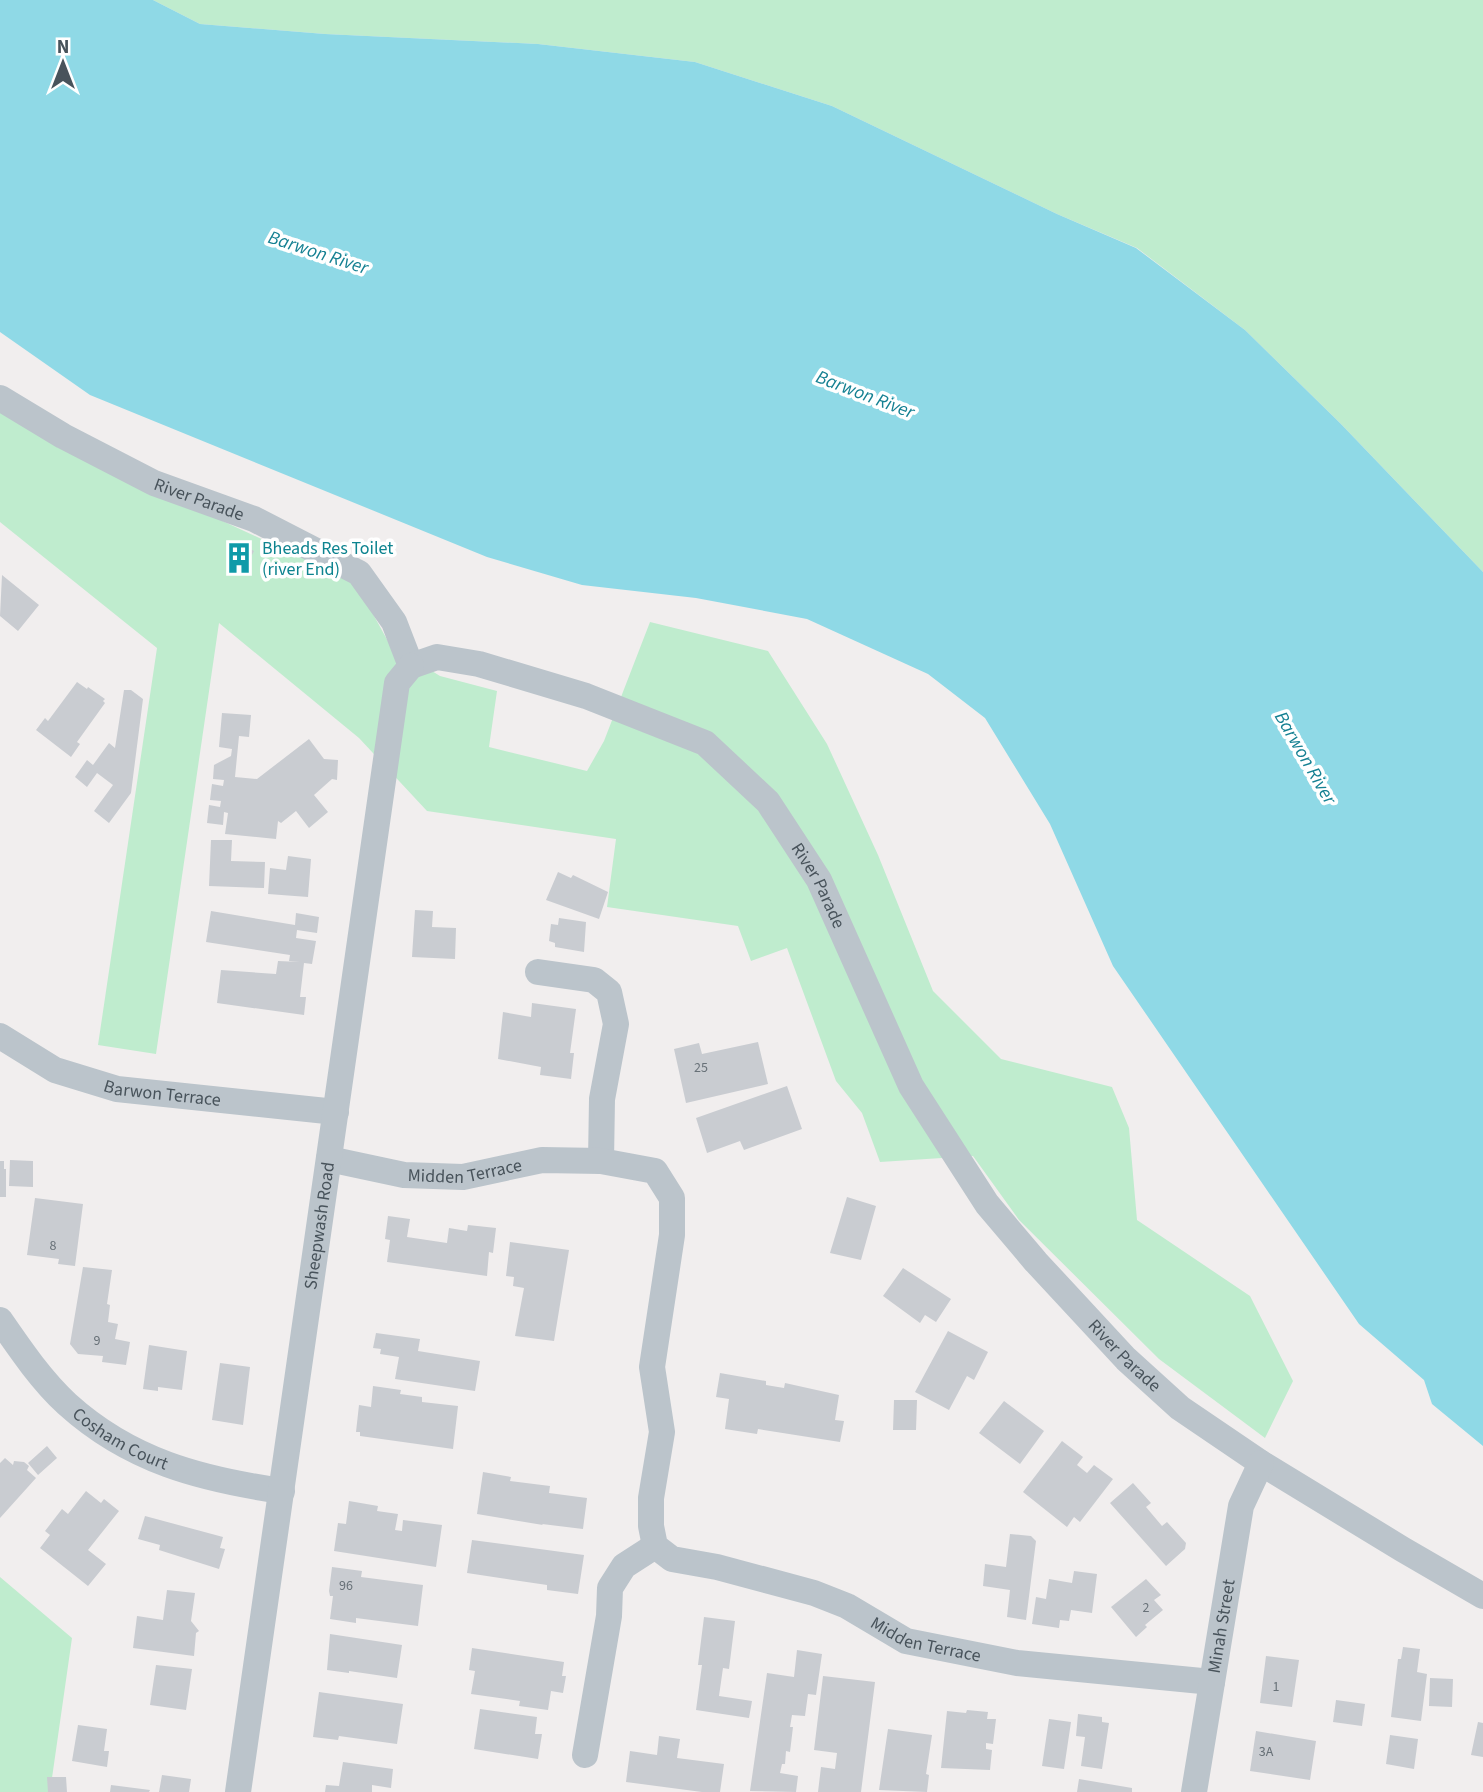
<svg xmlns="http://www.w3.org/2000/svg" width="1483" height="1792" font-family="'Source Sans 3',sans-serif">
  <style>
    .green { fill: #bfecce }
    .water { fill: #8fd9e6 }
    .building { fill: #c9ccd1 }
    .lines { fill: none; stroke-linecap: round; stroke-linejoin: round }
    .street { stroke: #bbc4cb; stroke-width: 26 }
    .labels { text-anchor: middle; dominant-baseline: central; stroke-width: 7; stroke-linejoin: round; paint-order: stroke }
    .number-label { font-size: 14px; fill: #687178 }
    .street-label { font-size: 18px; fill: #48535b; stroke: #fff }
    .culture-label { font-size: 18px; fill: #0d838f; stroke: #fff; text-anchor: start }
    .water-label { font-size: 19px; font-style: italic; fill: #158092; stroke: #fff }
  </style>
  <rect width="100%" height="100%" fill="#f1eeee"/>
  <path class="green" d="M153,0h1330v572l-143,-149 -95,-93 -108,-82 -80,-34 -225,-108 -137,-44 -157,-18 -213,-10 -125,-10z
    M0,407l173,91 183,85 34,62 50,31 57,15 -8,56 98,24 17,-30 46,-119 118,29 59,93 51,111 55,136 68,68 111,28 17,41 8,92 113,76 43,85 -28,57 -106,-79 -140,-139 -46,-64 -93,6 -18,-49 -26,-32 -49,-133 -36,13 -13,-35 -131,-19 9,-68 -189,-28 -68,-73 -140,-115 -63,431 -58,-9 59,-397 -157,-126z
    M0,1577l72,61 -22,154h-50z"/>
  <path class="water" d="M0,0h153l47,24 125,10 213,10 157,18 137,44 225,108 79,34 109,82 95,93 143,149v874l-51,-42 -8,-24 -65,-56 -246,-358 -63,-142 -65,-106 -57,-44 -121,-55 -111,-21 -114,-13 -95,-28 -397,-162 -90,-63z"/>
  <path class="building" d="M242,545l12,6 -2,4 -3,-2 -3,7 3,1 -3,7 -16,-8 4,-9 3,1z
    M2,575l37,30 -21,26 -18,-15z
    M77,682l10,7 1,-2 17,12 -2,2 2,2 -28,39 3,2 -9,13 -35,-27 9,-12 3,3z
    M124,690h7l12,9 -12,94 -22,30 -15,-12 19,-26 -16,-12 -10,14 -12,-10 12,-17 6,5 16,-22 6,5z
    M222,713l29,2 -2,22 -10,-1 -4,41 22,2 52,-40 15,20 14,1 -1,20 -5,-1 -18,16 14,17 -19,16 -13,-17 -15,12 -3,-2 -2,18 -51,-5 3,-21 -4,-1 -1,13 -16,-2 2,-18 11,2 1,-6 -11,-1 2,-16 11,2 1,-6 -11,-1 1,-14 17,-9 1,-7 -13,-2z
    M211,840h21l-1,21 34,1 -1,26 -55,-2z
    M288,856l23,3 -3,38 -40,-3 2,-26 16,2z
    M558,872l13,6 2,-3 35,17 -9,27 -53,-19z
    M415,910l18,1 -1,16 24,1 -1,31 -43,-2z
    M211,911l84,14 1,-12 23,4 -2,16 -20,-3 -1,8 20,3 -4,23 -8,-1 -4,34h6l-2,18 -87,-12 4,-33 55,4 2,-13 22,1 -11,-1 1,-6 -84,-13z
    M559,918l27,4 -2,30 -29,-5v-4l-6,-2 2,-17 7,1z
    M532,1003l44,6 -6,44h4l-3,26 -31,-4 1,-8 -43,-8 5,-47 28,5z
    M758,1042l10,42 -82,19 -12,-54 25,-6 3,11z
    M787,1086l15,43 -58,21 -4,-9 -33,12 -11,-35z
    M10,1160l23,1v26l-24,-1z
    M0,1161h4v8h2v28h-6z
    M847,1197l29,9 -15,54 -31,-7z
    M35,1198l48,6 -8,62 -17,-2 1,-5 -32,-4z
    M388,1216l22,3 -3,18 40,6 2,-15 18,3 1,-6 28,3 -3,25 -4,-1 -2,24 -100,-14 3,-22 -5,-1z
    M510,1242l59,8 -15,91 -39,-5 9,-48 -11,-2 1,-9 -8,-1z
    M83,1267l29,3 -5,34 3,1 -2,17 10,2 -3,15 15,3 -4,23 -24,-3 1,-6 -25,-2 -8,-10z
    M903,1268l48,31 -15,23 -11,-7 -5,8 -37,-27z
    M948,1331l40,21 -14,28 -7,-4 -18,34 -34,-18z
    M376,1333l44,6 -2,12 62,10 -5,30 -80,-12 4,-22 -19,-3 1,-5 -8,-1z
    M149,1345l38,6 -5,39 -24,-3v4l-15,-2z
    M220,1363l30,4 -7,58 -31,-5z
    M720,1373l46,8v4l18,3 1,-5 54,12 -4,25 9,1 -4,21 -82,-13 -1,5 -32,-5 4,-30 -13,-2z
    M373,1386l28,4 -1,4 22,3v5l36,4 -5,43 -93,-13v-4h-4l3,-27 12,2z
    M894,1400h23l-1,30h-23z
    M1004,1401l40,30 -24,33 -41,-31z
    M1062,1441l21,16 -6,8 10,8 7,-8 19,14 -33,43 -6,-5 -7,10 -44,-35z
    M47,1446l10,12 -19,17 -10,-12z
    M5,1458l8,7 1,-4 10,1 5,4 -2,4 9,8 -36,40v-55z
    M483,1472l28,5 -1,4 40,5 -1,7 38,5 -4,31 -41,-5 1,1 -66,-11z
    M1133,1483l18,20 -5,4 16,19 5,-4 19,21 -1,6 -19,17 -56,-63z
    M86,1491l15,12 3,-4 15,12 -31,39 18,14 -18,22 -48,-38 10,-13 -5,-4 17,-22 6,5z
    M349,1501l29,5 -1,5 21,3 -3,16 7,1 1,-11 39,5 -6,42 -102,-16 4,-28 8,1z
    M145,1516l78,21 -3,11 5,1 -6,20 -60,-19 1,-5 -22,-6z
    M1010,1534l21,2 5,5 -10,79 -19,-3 3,-27 -27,-4 2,-22 21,3z
    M472,1540l112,15 -6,39 -31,-4v-5l-80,-12z
    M332,1567l30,4 -1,6 62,8 -5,41 -62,-8v5l-26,-4 3,-23h-3l-1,-5z
    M1074,1571l23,3 -5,39 -21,-3 -2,11 -9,-1 -1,8 -27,-4 4,-27 10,2 3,-20 23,4z
    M1146,1579l15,16 -7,5 9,10 -18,15 2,2 -11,10 -25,-30z
    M167,1590l28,3 -4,28 8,10 -3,2 -2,23 -61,-8 4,-32 26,4z
    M704,1617l31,4 -6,48 -6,-1 -4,28 33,5 -3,17 -53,-8 6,-45h-4z
    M330,1634l72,11 -5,33 -48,-7v2l-22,-3z
    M1403,1647l17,2 -3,23 10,2 -6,47 -30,-4 7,-58h3z
    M472,1648l92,14 -2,14h4l-3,17 -12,-2 -3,19 -29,-4 1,-5 -49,-7 4,-23 -6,-1z
    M797,1650l25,4 -6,41 -8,-1 -3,22 -13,-1 -2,12h3l-3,25 -4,-1 -1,13h-3l-2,9 18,3 -2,16 -46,-1 17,-118 27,4z
    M1266,1656l33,4 -7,47 -32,-4z
    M156,1665l36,4 -6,41 -36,-5z
    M823,1676l52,6 -14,110h-43l3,-25 14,2 2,-16 -23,-3z
    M1430,1678l23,1 -1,28 -23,-1z
    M319,1692l84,12 -6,40 -58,-8 -1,4 -25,-3z
    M1336,1700l29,4 -3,22 -29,-4z
    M480,1709l57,8 -2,17h7l-4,25 -64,-10z
    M967,1710l21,2 -1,7h9l-3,25 -7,-1v6l6,1 -2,20 -49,-2 6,-57 19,2z
    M1078,1714l24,3v5l7,1 -7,46 -21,-3 4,-29 -9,-1z
    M1049,1719l22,3 -7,47 -22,-3z
    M1478,1722l5,1v34l-12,-2z
    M78,1725l29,4 -3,22h5l-2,16 -35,-6z
    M888,1729l44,6 -6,39 3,1 -2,17 -48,-2z
    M1256,1731l60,10 -6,39 -60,-9z
    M1390,1735l28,4 -4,30 -28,-5z
    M659,1736l21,3 -3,19 47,6 -4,28h-18l-76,-10 4,-31 27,4z
    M343,1762l50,7 -2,19 -19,-3v7h-47l1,-7 13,1z
    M162,1775l29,4 -2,13h-30z
    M47,1777h19l1,15h-19z
    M1079,1779l53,9v4h-55z
    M111,1785l39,5 -1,2h-39z"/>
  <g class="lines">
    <g class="street">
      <path id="s1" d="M0,398l63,38 91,47 100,36 105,54 35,49 17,44"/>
      <path id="s2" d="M411,666l26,-9 42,7 107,32 119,47 63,59 51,78 92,206 76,118 49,58 90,97 54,49 81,55 141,86 81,47"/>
      <path d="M538,972l56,8 15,12 7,32 -14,75 -1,62"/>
      <path id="s3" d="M0,1036l55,34 62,19 219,23"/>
      <path id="s4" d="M329,1159l75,16 59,2 79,-17 59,1 54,10 17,27v37l-20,132 10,65 -11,66v28l4,20 17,13 45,8 97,26 33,13 59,35 111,22 195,19"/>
      <path id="s5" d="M0,1320c20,29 41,60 67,84 63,57 133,75 215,87"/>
      <path d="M585,1755l24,-139 1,-28 14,-22 31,-20"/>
      <path id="s6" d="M238,1792l159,-1109 14,-17"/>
      <path id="s7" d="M1194,1792l47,-286 20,-43"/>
    </g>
  </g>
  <defs>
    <symbol id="building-bare" viewBox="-9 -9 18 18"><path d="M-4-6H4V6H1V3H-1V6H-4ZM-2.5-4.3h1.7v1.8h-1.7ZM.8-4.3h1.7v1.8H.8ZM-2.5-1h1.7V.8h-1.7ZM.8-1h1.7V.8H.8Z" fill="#0f9aa8" stroke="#fff" stroke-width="2.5" paint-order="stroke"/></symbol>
  </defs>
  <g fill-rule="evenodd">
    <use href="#building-bare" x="217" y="536" width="44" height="44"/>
  </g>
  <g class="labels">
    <g class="number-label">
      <text x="701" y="1068">25</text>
      <text x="53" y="1246">8</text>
      <text x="97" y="1341">9</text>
      <text x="346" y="1586">96</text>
      <text x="1146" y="1608">2</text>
      <text x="1276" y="1687">1</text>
      <text x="1266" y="1752">3A</text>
    </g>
    <g class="street-label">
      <text stroke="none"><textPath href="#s1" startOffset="224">River Parade</textPath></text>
      <text stroke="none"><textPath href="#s2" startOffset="494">River Parade</textPath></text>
      <text stroke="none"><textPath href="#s3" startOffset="175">Barwon Terrace</textPath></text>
      <text stroke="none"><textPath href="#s4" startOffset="138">Midden Terrace</textPath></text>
      <text stroke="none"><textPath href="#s6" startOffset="572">Sheepwash Road</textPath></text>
      <text stroke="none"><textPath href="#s2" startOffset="1060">River Parade</textPath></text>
      <text stroke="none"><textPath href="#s5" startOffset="172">Cosham Court</textPath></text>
      <text stroke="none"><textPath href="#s7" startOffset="168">Minah Street</textPath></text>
      <text stroke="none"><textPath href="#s4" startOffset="1004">Midden Terrace</textPath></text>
    </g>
    <g class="culture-label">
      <text x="262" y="548">Bheads Res Toilet<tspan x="262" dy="21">(river End)</tspan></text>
    </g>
    <g class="water-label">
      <text transform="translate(318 253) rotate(18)">Barwon River</text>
      <text transform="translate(865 395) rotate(21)">Barwon River</text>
      <text transform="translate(1305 758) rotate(60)">Barwon River</text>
    </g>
  </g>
  <g transform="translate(63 63)" stroke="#ffffff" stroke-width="5" paint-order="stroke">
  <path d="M0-5L12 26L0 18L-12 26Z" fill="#48535b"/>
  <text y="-10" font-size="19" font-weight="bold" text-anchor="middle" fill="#48535b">N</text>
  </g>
</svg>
